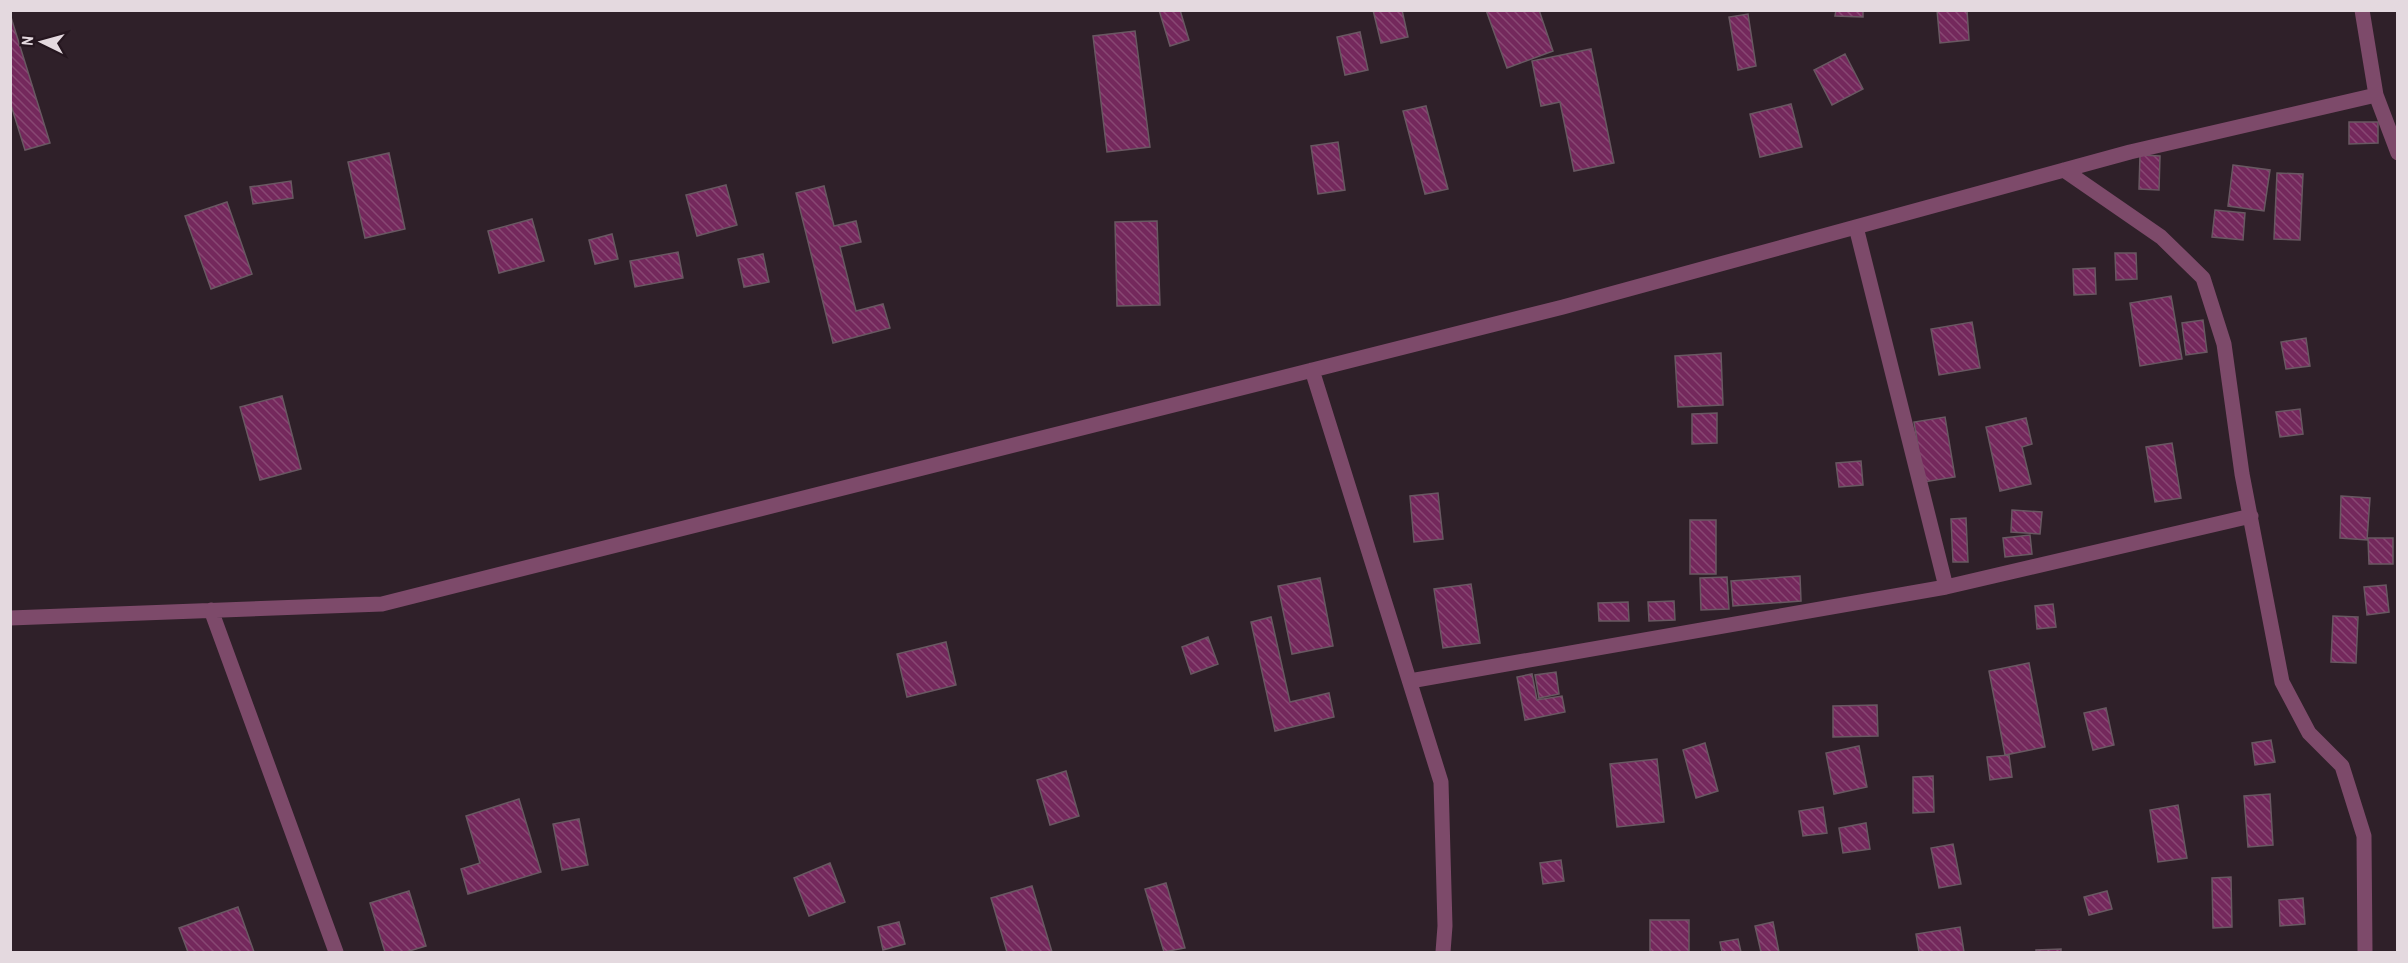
<svg xmlns="http://www.w3.org/2000/svg" width="2408" height="963" font-family="'Archivo Narrow',sans-serif">
  <style>
    .building { fill: url(#building-back-hatch); stroke: #695862; stroke-width: 1.5 }
    .lines { fill: none; stroke-linecap: round; stroke-linejoin: round }
    .minor { stroke: #7d4a6a; stroke-width: 15 }
  </style>
  <defs>
    <pattern id="building-back-hatch" width="6" height="6" patternUnits="userSpaceOnUse" patternTransform="scale(1.5)"><rect width="6" height="6" fill="#74285c"/><path d="M-1 5l2 2M0 0l6 6M5-1l2 2" fill="none" stroke="#884773"/></pattern>
  </defs>
  <rect width="100%" height="100%" fill="#2f2029"/>
  <path class="building" d="M1159,10h21l9,30 -19,6z
    M1373,10h29l6,27 -27,6z
    M1486,10h53l14,41 -46,17z
    M1836,10h27v7l-28,-1z
    M1937,10h30l2,30 -29,3z
    M10,14l40,129 -25,7 -15,-48z
    M1748,14l8,52 -18,4 -9,-53z
    M1135,31l15,116 -43,5 -14,-116z
    M1360,32l8,38 -23,5 -8,-38z
    M1591,49l23,114 -40,8 -14,-69 -19,4 -9,-45z
    M1845,54l18,35 -31,16 -18,-35z
    M1791,104l11,43 -42,10 -10,-43z
    M1426,106l22,83 -23,5 -22,-83z
    M2349,122h29v21l-29,1z
    M1338,142l7,48 -27,4 -7,-48z
    M389,153l16,76 -40,9 -17,-76z
    M2140,155l20,1 -1,34 -20,-1z
    M2233,165l37,5 -6,41 -36,-5z
    M2277,173l26,1 -3,66 -26,-1z
    M291,181l2,17 -40,6 -3,-17z
    M726,185l11,40 -40,11 -11,-41z
    M824,186l10,40 22,-5 5,21 -21,5 16,64 27,-7 7,24 -57,15 -37,-150z
    M227,202l25,72 -41,15 -26,-73z
    M2215,210l30,3 -2,27 -31,-3z
    M532,219l12,42 -45,12 -11,-42z
    M1157,221l3,84 -43,1 -2,-84z
    M612,234l6,25 -23,5 -6,-24z
    M678,252l5,26 -48,9 -5,-26z
    M2115,253h21l1,26 -21,1z
    M763,254l6,28 -25,5 -6,-28z
    M2095,268l1,26 -22,1 -1,-26z
    M2171,296l11,63 -42,7 -10,-63z
    M2203,320l4,32 -21,3 -4,-32z
    M1972,322l8,46 -41,7 -8,-46z
    M2306,338l4,28 -24,3 -5,-27z
    M1721,353l2,52 -45,2 -3,-51z
    M282,396l19,73 -41,11 -20,-73z
    M2300,409l3,25 -23,3 -4,-25z
    M1717,413v30l-25,1v-30z
    M1945,417l10,60 -31,5 -10,-60z
    M2026,418l6,26 -10,3 9,37 -31,7 -14,-64z
    M2172,443l9,55 -26,4 -9,-55z
    M1861,461l2,24 -24,2 -3,-24z
    M1438,493l5,46 -29,3 -4,-46z
    M2341,496l29,2 -3,42 -27,-2z
    M2012,510l30,2 -2,22 -29,-2z
    M1966,518l2,44h-15l-2,-43z
    M1690,520h26v54h-26z
    M2030,535l2,19 -27,3 -2,-19z
    M2368,538h25v26h-24z
    M1800,576l1,25 -68,5 -2,-25z
    M1727,577l2,32 -28,1 -1,-32z
    M1320,578l13,68 -41,8 -14,-68z
    M1471,584l9,59 -37,5 -9,-59z
    M2386,585l3,27 -22,3 -3,-28z
    M1674,601l1,19 -26,1 -1,-19z
    M1628,602l1,19h-30l-1,-18z
    M2053,604l3,23 -19,2 -2,-23z
    M2333,616l25,1 -2,46 -25,-1z
    M1271,617l19,85 39,-9 5,24 -59,14 -24,-109z
    M1208,637l10,27 -27,10 -9,-27z
    M946,642l10,43 -49,12 -10,-43z
    M2029,663l16,84 -40,8 -16,-84z
    M1556,672l3,22 -20,4 -4,-23z
    M1532,674l5,26 25,-4 3,16 -40,8 -8,-43z
    M1877,705l1,31 -45,1v-31z
    M2106,708l8,37 -21,5 -9,-37z
    M2271,740l4,22 -20,3 -3,-22z
    M1705,743l13,48 -22,7 -13,-48z
    M1859,746l8,41 -33,7 -8,-41z
    M2009,755l3,22 -22,3 -3,-23z
    M1657,759l7,63 -47,5 -7,-63z
    M1066,771l13,45 -29,9 -13,-45z
    M1933,776l1,36 -21,1v-36z
    M2270,794l3,51 -25,2 -4,-51z
    M519,799l22,73 -73,22 -7,-25 19,-6 -14,-47z
    M2178,805l9,53 -29,4 -8,-52z
    M1823,807l4,26 -24,3 -4,-25z
    M579,819l9,46 -26,5 -9,-46z
    M1866,823l4,26 -27,4 -4,-25z
    M1953,844l8,40 -22,4 -8,-40z
    M1561,860l3,21 -21,3 -3,-21z
    M830,863l15,39 -36,14 -15,-38z
    M2231,877l1,50 -19,1 -1,-50z
    M1166,883l19,65 -21,4 -19,-63z
    M1032,886l20,66h-45l-16,-54z
    M409,891l17,55 -20,6h-21l-15,-49z
    M2107,891l5,18 -23,6 -5,-18z
    M2303,898l2,26 -25,2 -1,-26z
    M238,907l16,45h-66l-9,-24z
    M1650,920h39v32h-39z
    M899,922l6,22 -22,6 -5,-23z
    M1773,922l6,30h-18l-6,-26z
    M1960,927l4,25h-45l-3,-18z
    M1738,939l3,13h-19l-2,-10z
    M2061,949v3h-25v-2z"/>
  <g class="lines">
    <path class="minor" d="M2362,10l14,85 22,58
      M2064,170l97,67 42,41 21,66 18,130 40,208 27,51 33,33 22,70 1,116
      M1856,227l90,360
      M1312,370l129,412 4,144 -2,26
      M211,610l125,342
      M10,618l372,-14 1181,-297 567,-155 246,-57
      M1410,681l536,-94 305,-71"/>
  </g>
  <rect width="2408" height="963" fill="none" stroke="#e4d9df" stroke-width="24"/>
  <g transform="translate(42 42) rotate(275)" stroke="#25161f" stroke-width="4.5" paint-order="stroke">
  <path d="M0-4.5L10 22L0 15L-10 22Z" fill="#e4d9df"/>
  <text y="-9" font-size="16" font-weight="bold" text-anchor="middle" fill="#e4d9df">N</text>
  </g>
</svg>
